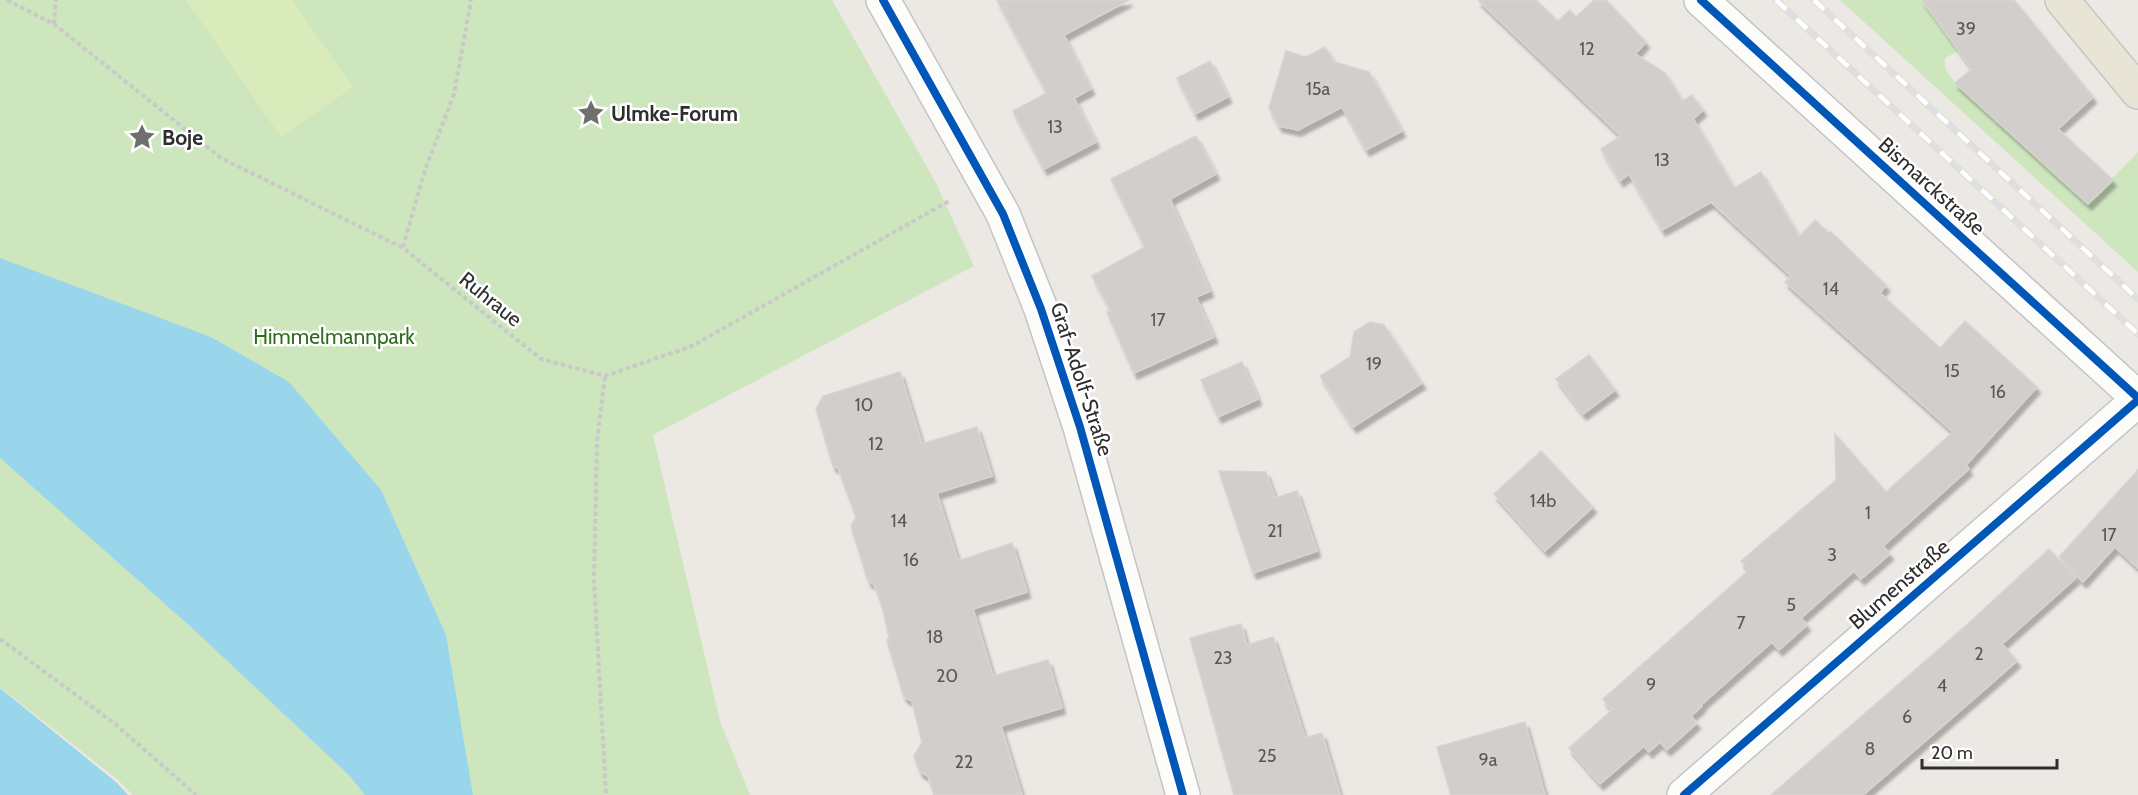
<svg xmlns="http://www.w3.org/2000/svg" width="2138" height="795" font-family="Cabin,sans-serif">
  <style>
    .green { fill: #cee6be }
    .pitch { fill: #d9eabb }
    .water { fill: #99d6ec }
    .building { fill: #d1cecb; stroke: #d7d4d0; stroke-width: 1.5; filter: url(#shadow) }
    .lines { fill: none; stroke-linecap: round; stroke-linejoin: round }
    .minor-casing { stroke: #c5c4c5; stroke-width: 36 }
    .major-casing { stroke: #c6c5c4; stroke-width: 36 }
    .path { stroke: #c9c9c8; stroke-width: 4; stroke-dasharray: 4.5 3; stroke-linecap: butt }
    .minor { stroke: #fcfcfb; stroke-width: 33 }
    .major { stroke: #e8e4d6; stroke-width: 33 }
    .rail-casing { stroke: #dfdfe1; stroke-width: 7 }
    .rail { stroke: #fff; stroke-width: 4.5; stroke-dasharray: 14; stroke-linecap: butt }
    .cycleway-casing { stroke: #fff; stroke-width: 11 }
    .cycleway { stroke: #0057b8; stroke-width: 8 }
    .labels { text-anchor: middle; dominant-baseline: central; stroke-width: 5; stroke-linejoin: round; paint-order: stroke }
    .number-label { font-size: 18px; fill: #585857 }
    .poi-label { font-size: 21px; font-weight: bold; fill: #2e2e2e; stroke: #fff; text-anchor: start }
    .street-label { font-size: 21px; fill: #2e2e2e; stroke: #fff }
    .park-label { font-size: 21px; fill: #2c6e1b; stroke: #fff }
  </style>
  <defs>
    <filter id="shadow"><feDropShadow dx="3.5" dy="6" stdDeviation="1.5" flood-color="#0004"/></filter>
  </defs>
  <rect width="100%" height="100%" fill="#ece8e4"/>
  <path class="green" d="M0,0h832l103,181 39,85 -321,169 67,286 30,74h-617l-15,-15 -118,-93z
    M1840,0h82l37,51 -14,7v10l10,15 132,121 51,-52v120z"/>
  <path class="pitch" d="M186,0h106l61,87 -72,50z"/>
  <path class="water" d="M0,258l211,79 78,45 92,108 65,145 27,160h-108l-16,-20 -158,-148 -191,-169z
    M0,688l116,94 12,13h-128z"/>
  <path class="building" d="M997,0h132l-65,35 27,54 -17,9 22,44 -52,27 -31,-58 34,-18z
    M1478,0h58l22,21 12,-11 6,7 18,-17h12l40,42 -11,12 30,19 17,28 10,-6 11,15 -10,9 41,69 27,-16 38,65 16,-17 14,13 2,-1 55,53 -6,8 60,55 25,-27 72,66 -71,78 3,4 -86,77 7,8 -29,25 -7,-8 -53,47 6,7 -28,25 -7,-8 -71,63 1,1 -11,10 6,7 -30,27 -7,-8 -11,10 -5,-6 -44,38 -31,-36 43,-38 -9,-11 146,-129 -8,-9 95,-81 -1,-46 51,58 67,-60 -168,-150 6,-6 -80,-74 -49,28 -33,-56 -9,7 -19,-32 20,-13z
    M1922,0h92l79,97 -35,32 55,51 -25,24 -133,-121 17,-14z
    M1325,47l9,15 35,10 33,59 -36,19 -24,-43 -44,23 -19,-4 -10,-18 17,-57 20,6z
    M1210,61l18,36 -33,17 -18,-36z
    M1196,136l20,38 -46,25 40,92 -14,6 18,40 -80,36 -27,-61 4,-1 -19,-35 53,-29 -34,-68z
    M1370,322l14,3 38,58 -69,44 -33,-51 30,-19 4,-25z
    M1589,355l26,35 -32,24 -27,-35z
    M1242,362l16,37 -40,18 -17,-37z
    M900,372l22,72 55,-17 15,49 -55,17 21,68 54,-18 15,49 -54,17 20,67 55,-16 14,48 -61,18 21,69h-88l-6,-19 -8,-4 -6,-16 8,-14 -10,-41 -8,-4 -17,-56 2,-4 -7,-31 -8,-22 -6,-3 -17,-55 5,-9 -18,-49 -5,-2 -17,-57 7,-13z
    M1541,451l52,56 -48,44 -51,-57z
    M2138,470v98l-23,-21 -32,35 -24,-25z
    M1219,471l47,1 9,26 22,-7 20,60 -64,22z
    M2049,549l27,29 -74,66 15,17 -34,30 -120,104h-92l199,-173z
    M1241,624l6,21 26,-8 32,101 17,-5 18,62h-106l-44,-157z
    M1525,722l20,73h-94l-14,-48z"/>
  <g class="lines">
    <defs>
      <path id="minor" d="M883,0l120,214 38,95 39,118 103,368
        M1701,0l437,398
        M1684,795l454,-395"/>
      <path id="major" d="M2062,0l76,92"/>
    </defs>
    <use href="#minor" class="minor-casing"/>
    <use href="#major" class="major-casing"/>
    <path class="path" d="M7,0l47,24 167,134 182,90 138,111 64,17 87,-30 257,-145
      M54,24l2,-24
      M403,247l22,-77 29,-76 17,-94
      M605,377l-8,64 -3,138 12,216
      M0,639l114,84 82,72"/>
    <use href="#minor" class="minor"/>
    <use href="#major" class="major"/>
    <defs>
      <path id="rail" d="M1776,0l362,334
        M1814,0l324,299"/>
    </defs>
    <use href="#rail" class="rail-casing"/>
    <use href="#rail" class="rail"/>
    <defs>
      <path id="cycleway" d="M883,0l120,214 38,95 39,118 103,368
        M1701,0l437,398
        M1684,795l454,-395"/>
    </defs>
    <use href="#cycleway" class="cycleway-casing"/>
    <use href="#cycleway" class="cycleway"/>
  </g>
  <defs>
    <symbol id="sight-bare" viewBox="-9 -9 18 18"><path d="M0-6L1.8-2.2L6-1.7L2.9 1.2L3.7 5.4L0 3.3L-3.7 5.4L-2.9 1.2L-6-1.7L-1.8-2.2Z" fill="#706f6e" stroke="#fff" stroke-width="2.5" paint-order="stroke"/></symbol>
  </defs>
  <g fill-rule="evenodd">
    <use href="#sight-bare" x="572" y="94" width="38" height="38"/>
    <use href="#sight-bare" x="123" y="118" width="38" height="38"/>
  </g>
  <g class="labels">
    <g class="number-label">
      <text x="1966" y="29">39</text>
      <text x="1587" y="49">12</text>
      <text x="1318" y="89">15a</text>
      <text x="1055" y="127">13</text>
      <text x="1662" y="160">13</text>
      <text x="1831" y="289">14</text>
      <text x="1158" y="320">17</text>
      <text x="1374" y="364">19</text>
      <text x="1952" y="371">15</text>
      <text x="1998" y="392">16</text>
      <text x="864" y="405">10</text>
      <text x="876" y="444">12</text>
      <text x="1543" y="501">14b</text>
      <text x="1868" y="513">1</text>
      <text x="899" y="521">14</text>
      <text x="1275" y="531">21</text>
      <text x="2109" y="535">17</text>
      <text x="1832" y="555">3</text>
      <text x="911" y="560">16</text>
      <text x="1791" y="605">5</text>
      <text x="1741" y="623">7</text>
      <text x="935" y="637">18</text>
      <text x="1979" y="654">2</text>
      <text x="1223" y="658">23</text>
      <text x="947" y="676">20</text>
      <text x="1651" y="685">9</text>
      <text x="1942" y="686">4</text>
      <text x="1907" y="717">6</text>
      <text x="1870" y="749">8</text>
      <text x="1267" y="756">25</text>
      <text x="1488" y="760">9a</text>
      <text x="964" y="762">22</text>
    </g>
    <g class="poi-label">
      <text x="611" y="113">Ulmke-Forum</text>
      <text x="162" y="137">Boje</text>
    </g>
    <g class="street-label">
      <text transform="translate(1932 186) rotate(42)">Bismarckstraße</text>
      <text transform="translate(491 299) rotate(39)">Ruhraue</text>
      <text transform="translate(1082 379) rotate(72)">Graf-Adolf-Straße</text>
      <text transform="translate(1899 584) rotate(-41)">Blumenstraße</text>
    </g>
    <g class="park-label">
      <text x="334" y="336">Himmelmannpark</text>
    </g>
  </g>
  <path d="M1922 759v9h135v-9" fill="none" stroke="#2e2e2e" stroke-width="3"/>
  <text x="1931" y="759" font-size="18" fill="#2e2e2e" stroke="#ffffff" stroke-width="4.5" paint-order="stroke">20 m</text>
</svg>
